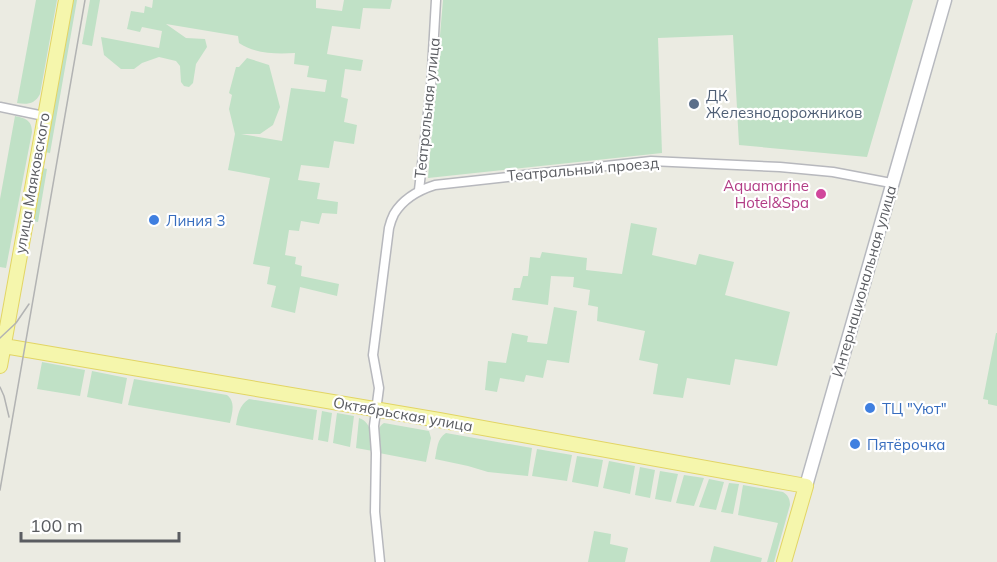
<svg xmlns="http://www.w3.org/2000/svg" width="997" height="562" font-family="Mulish,sans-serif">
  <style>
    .green { fill: #c0e1c6 }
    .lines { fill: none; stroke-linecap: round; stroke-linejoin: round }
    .street-casing { stroke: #b7b8bd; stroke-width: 11 }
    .secondary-casing { stroke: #b7b9bf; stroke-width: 15 }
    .primary-casing { stroke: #e2d564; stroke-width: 16 }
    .street { stroke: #fff; stroke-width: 8 }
    .secondary { stroke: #fff; stroke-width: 12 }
    .primary { stroke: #f5f6ac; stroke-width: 14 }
    .tram { stroke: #b2b3b3; stroke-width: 1.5 }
    .service-dot { fill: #5c6f8a; stroke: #fff; stroke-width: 2 }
    .hotel-dot { fill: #d1479c; stroke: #fff; stroke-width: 2 }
    .shop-dot { fill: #3f7fe0; stroke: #fff; stroke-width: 2 }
    .labels { text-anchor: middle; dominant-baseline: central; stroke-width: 4.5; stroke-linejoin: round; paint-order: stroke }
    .service-label { font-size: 15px; fill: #4e5e75; stroke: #fff; text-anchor: start }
    .street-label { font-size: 15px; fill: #5a5c61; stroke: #fff }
    .hotel-label { font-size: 15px; fill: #b23c85; stroke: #fff; text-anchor: end }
    .shop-label { font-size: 15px; fill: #366cbe; stroke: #fff; text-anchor: start }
  </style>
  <rect width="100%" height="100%" fill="#ebebe2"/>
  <path class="green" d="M36,0h21l-17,94c-5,10 -13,11 -23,9z
    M71,0h6l-27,153 -6,-1z
    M90,0h10l-8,46 -10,-2z
    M153,0h163v8l26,3 2,-11h48l-2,9 -27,-1 -3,21 -28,-3 -5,28 36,6 -2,11 -16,-2 -4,28 7,2 -4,23 13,3 -3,19 -20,-3 -5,27 -28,-3 -3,15 22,3 -3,16 21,3 -1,12 -15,-1 -3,11 -18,-3 -2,10 -10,-1 -4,25 11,2 -1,7 7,2 -1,10 38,8 -2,12 -37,-9 -5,26 -24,-6 5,-21 -9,-2 3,-17 -17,-3 17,-86 -42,-8 7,-36 -6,-25 3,-14 -3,-2 7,-26h3l8,-9 22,7 11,42 -7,18 -13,9h-19l41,7 9,-53 34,4 2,-12 -20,-3 2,-11 -15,-2 1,-11c-19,1 -39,1 -56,-10l-1,-7 -72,-12 20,14 19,1 2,8 -11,17 -3,19 -4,4 -5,-1 -3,-4 -1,-16 -4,-5 -17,-4 -17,6 -8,6h-13l-17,-14 -3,-18 58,11 3,-17 -20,-4 -2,5 -13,-3 4,-18 13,2 1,-7 7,2z
    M443,0h470l-46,157 -128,-12 -6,-110 -75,3 4,115 -234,25z
    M15,116c10,2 17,4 17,16l-26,136 -6,-1v-68z
    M42,168l5,1 -9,53 -6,-1z
    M631,223l26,5 -5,27 44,10 3,-11 35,8 -9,33 65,17 -13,54 -42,-7 -5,26 -43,-7 -4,20 -30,-4 5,-30 -19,-4 6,-29 -48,-10 1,-14 -10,-2 2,-15 -17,-3 1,-10 -23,-1 -3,29 -36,-5 2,-12h6l3,-12h5l2,-19 10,1 2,-6 45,6 -1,12 36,4z
    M554,307l23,4 -8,52 -22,-3 -4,18 -17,-3 -2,7 -24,-4 -3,14 -12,-2 3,-29 18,2 6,-30 16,3 -1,6 20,2z
    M996,333h1v73l-9,-2v-4l-5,-1z
    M42,362l43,8 -5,26 -43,-7z
    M92,371l35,7 -5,26 -35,-7z
    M134,379l93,16c9,7 5,18 3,28l-102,-18z
    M249,399l68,11 -4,30 -77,-15c2,-10 3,-20 13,-26z
    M322,411l10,2 -4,29 -10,-2z
    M337,413l17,3 -4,31 -17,-4z
    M359,418c14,5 12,20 14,33l-17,-3z
    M384,423l45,8 2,7 -5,24 -47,-9c-1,-10 -5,-24 5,-30z
    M446,433l86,15 -4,28 -40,-4 -20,-6 -33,-7c2,-9 2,-21 11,-26z
    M537,449l35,6 -5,26 -35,-5z
    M577,456l26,4 -5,27 -26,-5z
    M609,461l26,5 -5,28 -27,-6z
    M640,467l15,3 -5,28 -15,-3z
    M660,471l18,3 -7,28 -16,-3z
    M684,475l20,3 -10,28 -18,-3z
    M709,479l15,3 -8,28 -17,-3z
    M729,483l10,1 -6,30 -12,-2z
    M743,485l40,7c5,3 7,7 7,13l-16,57h-7l11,-39 -40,-8z
    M594,531l17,3 -1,10 18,4 -3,14h-37z
    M714,546l48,12 -1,4h-51z"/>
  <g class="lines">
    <defs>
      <path id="street" d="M0,107l44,9
        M419,190l12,-103 5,-87
        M380,562l-5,-50 1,-59 -2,-27 5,-38 -6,-33 16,-127c1,-4 3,-10 5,-14 9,-15 25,-24 41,-29l216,-24 129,6 53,5 58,11"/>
      <path id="secondary" d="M806,486l139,-486"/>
      <path id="primary" d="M4,346l435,74 367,66 -22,76
        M0,366l66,-366"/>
    </defs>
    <use href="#street" class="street-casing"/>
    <use href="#secondary" class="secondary-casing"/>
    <use href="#primary" class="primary-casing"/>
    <use href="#street" class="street"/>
    <use href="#secondary" class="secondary"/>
    <use href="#primary" class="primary"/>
    <path class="tram" d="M0,338l16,-15 13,-19
      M0,387l4,9 5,21
      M0,490l85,-490"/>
  </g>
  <circle class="service-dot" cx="694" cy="104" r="6"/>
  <circle class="hotel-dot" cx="821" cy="194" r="6"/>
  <g class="shop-dot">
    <circle cx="154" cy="220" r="6"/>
    <circle cx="870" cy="408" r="6"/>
    <circle cx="855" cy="444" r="6"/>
  </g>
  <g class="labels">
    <g class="service-label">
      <text x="706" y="95">ДК<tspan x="706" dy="17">Железнодорожников</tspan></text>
    </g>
    <g class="street-label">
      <text transform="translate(427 108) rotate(-84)">Театральная улица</text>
      <text transform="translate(583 169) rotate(-5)">Театральный проезд</text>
      <text transform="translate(32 183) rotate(-80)">улица Маяковского</text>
      <text transform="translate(864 281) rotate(-74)">Интернациональная улица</text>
      <text transform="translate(403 414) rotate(10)">Октябрьская улица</text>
    </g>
    <g class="hotel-label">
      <text x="809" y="185">Aquamarine<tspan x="809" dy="17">Hotel&amp;Spa</tspan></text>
    </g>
    <g class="shop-label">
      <text x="166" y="220">Линия 3</text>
      <text x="882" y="408">ТЦ "Уют"</text>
      <text x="867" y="444">Пятёрочка</text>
    </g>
  </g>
  <path d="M21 532v9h158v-9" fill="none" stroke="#5a5c61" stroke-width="3"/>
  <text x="30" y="532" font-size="18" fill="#5a5c61" stroke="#ffffff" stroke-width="4.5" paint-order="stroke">100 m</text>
</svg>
